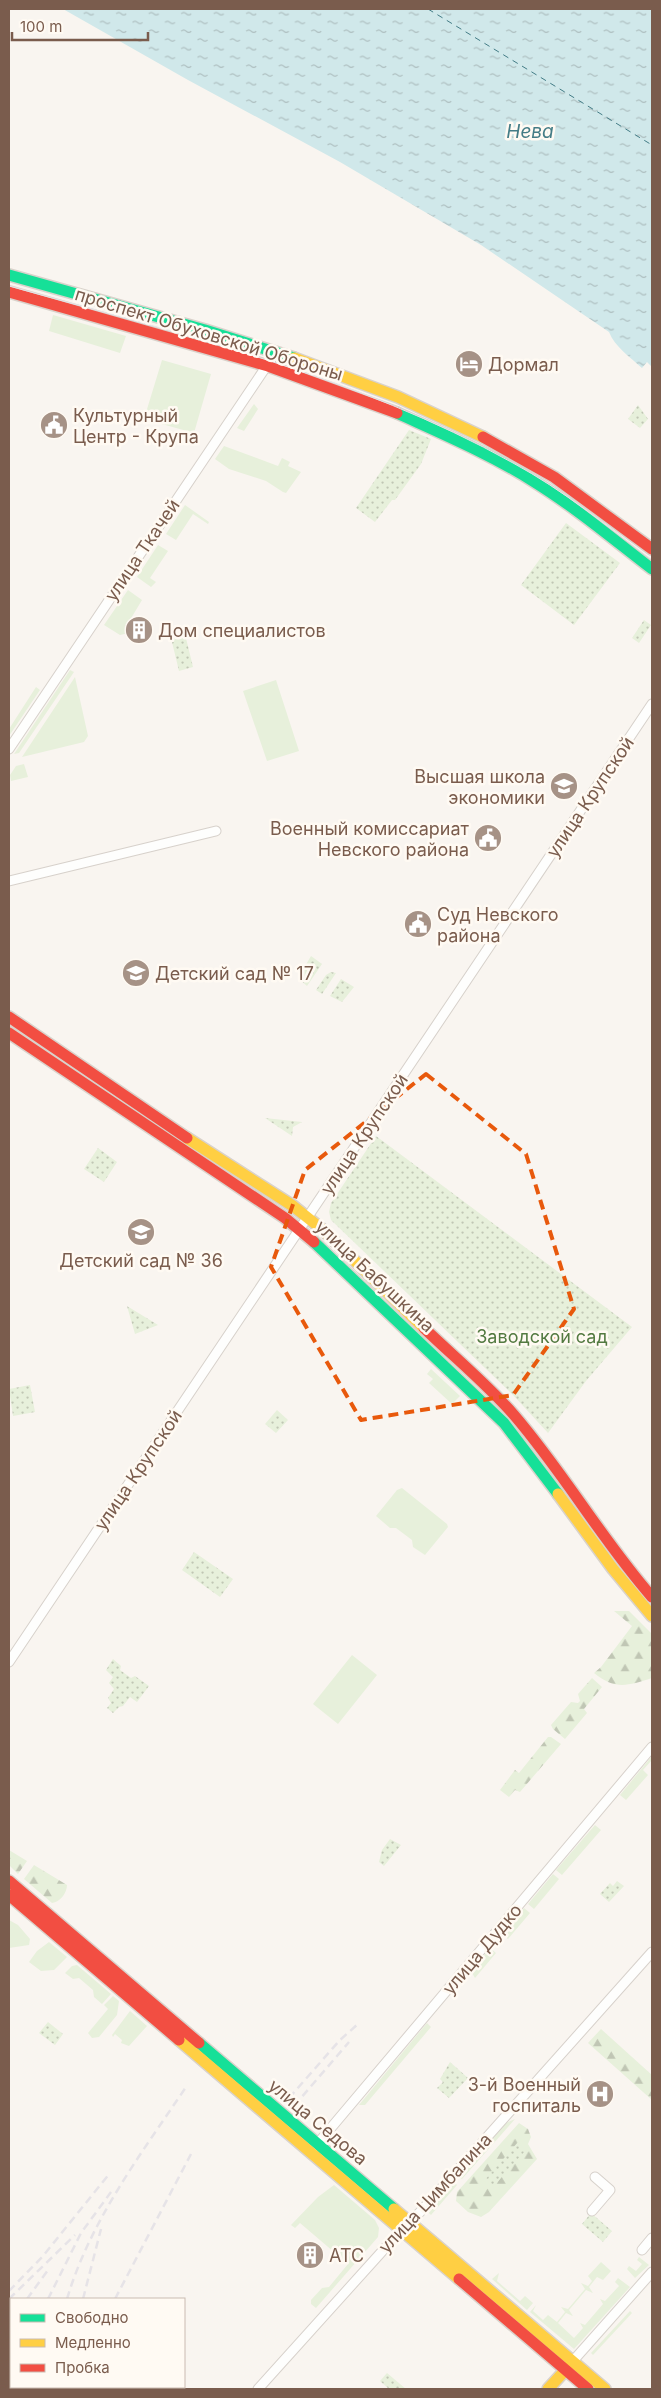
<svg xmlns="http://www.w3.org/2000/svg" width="661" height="2398" font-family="Inter,sans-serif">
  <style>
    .grass { fill: #e7f0db }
    .forest { fill: url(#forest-firs) }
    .park { fill: url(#park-dots) }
    .water { fill: url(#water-ripples) }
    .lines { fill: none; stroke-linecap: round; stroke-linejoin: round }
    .ferry { stroke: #437c86; stroke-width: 1; stroke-dasharray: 6 5; stroke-linecap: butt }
    .street-casing { stroke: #d7d1cb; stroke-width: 11 }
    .fast-casing { stroke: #d9d2cb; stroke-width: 14 }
    .slow-casing { stroke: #d9d2cb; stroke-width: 14 }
    .jam-casing { stroke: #d9d2cb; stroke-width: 14 }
    .street { stroke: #fefefd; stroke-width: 9 }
    .fast { stroke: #16e098; stroke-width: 11 }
    .slow { stroke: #ffcf43; stroke-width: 11 }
    .jam { stroke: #f24e42; stroke-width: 11 }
    .tram { stroke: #e6e3e7; stroke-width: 1 }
    .rail { stroke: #e6e3e7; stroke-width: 2.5; stroke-dasharray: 8 5; stroke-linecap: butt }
    .marked { fill: none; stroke: #e8590c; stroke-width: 4; stroke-dasharray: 10 6; stroke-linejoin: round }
    .labels { text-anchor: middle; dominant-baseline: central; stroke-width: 5; stroke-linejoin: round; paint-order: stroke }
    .street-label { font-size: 18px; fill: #7a5c4d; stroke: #fffaf3 }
    .poi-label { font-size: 18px; fill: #7a5c4d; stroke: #fffaf3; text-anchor: start }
    .park-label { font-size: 18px; fill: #537a41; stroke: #fffaf3 }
    .water-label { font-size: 19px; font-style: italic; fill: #437c86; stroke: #fffaf3 }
  </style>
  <defs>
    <pattern id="forest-firs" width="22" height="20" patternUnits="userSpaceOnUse" patternTransform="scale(1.25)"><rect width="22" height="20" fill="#e7f0db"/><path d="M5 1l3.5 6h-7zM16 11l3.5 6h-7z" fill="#c0c6b4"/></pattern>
    <pattern id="park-dots" width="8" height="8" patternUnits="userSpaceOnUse" patternTransform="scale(1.25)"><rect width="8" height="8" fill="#e7f0db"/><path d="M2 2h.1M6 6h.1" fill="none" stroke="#c0c6b4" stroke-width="1.8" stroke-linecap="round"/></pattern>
    <pattern id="water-ripples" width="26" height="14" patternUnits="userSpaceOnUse" patternTransform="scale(1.25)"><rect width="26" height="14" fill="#d0e8ea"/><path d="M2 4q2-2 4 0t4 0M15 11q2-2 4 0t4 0" fill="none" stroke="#aebfc0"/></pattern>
  </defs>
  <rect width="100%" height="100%" fill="#f9f5f0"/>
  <path class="grass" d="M53,315l73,21 -6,17 -71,-22z
    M162,360l49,14 -17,59 -50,-14z
    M254,404l4,5 -14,22 -7,-3z
    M224,446l54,20 4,-8 8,4 -2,4 13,6 -15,21 -3,-1 -17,-11 -37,-12 -14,-10z
    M185,505l24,17 -1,2 -15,-10 -17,26 -10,-6z
    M158,545l10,6 -18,27 6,4 -5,5 -14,-10z
    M128,590l14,10 -15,25 2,8 -9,2 -16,-10z
    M70,670l4,2 -55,81 -5,1z
    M75,677l13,59 -4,6 -62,15z
    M276,680l23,71 -32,10 -24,-70z
    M36,687l4,3 -31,46v-7z
    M24,764l4,13 -17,4 -1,-6 6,-9z
    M431,1369l29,27 -8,8 -23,-21 4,-4 -6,-5z
    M402,1488l45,36 1,3 -23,28 -12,-8 -1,-7 -16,-12h-6l-14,-12 21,-26z
    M352,1655l25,20 -39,49 -25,-20z
    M652,1756v4l-9,10 5,5 -22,25 -6,-5z
    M595,1825l6,5 -39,45 -6,-5z
    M553,1874l6,5 -25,30 -6,-5z
    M524,1908l6,5 -22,26 -6,-5z
    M9,1920l9,5 12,14 -1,6 -20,3z
    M49,1942l18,15 -13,13 -13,1 -12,-9 8,-11z
    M490,1948l6,5 -21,25 -4,-7z
    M77,1965l34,29 -9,10 -8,-7 -1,-7 -14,-12 -6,1 -8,-6 7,-7z
    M113,1996l6,5 -2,14 -18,22 -7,1 -4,-5 20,-24 -4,-4z
    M130,2011l17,15 -18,20 -8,-3 1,-3 -7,-6 -2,3 -1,-2z
    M427,2023l4,4 -66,78h-6z
    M515,2119l-53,60 -3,-2 47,-54z
    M454,2182l3,3 -26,30 -3,-3z
    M334,2185l41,35 4,8 -1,9 -62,71 -5,-4v-4l11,-12 7,-1 19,-23 -48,-41 -5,5 -4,-3 27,-28z
    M639,2257l10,8 -14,13 -8,-9 2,-3 7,5 6,-7 -5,-4z
    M601,2262l10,9 -8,9 -6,-3 -8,10 4,6 -7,-3 -17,20 4,6 -7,-3 -8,10 16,15 9,-10 -3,-5 5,2 18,-21 -3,-5 5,2 14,-15 -4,-4 3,-4 12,9 -56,62 -44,-37 6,-7 -3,6 10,9 5,-5 9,7 8,-10 -4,-5 7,2 17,-20 -4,-6 7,3 4,-5 -4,-5z
    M499,2273l-2,8 23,20 5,-5 8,7 -6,7 -35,-31z
    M630,2311l2,2 -39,42 -2,-2z"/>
  <path class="forest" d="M614,1611h15l23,23v44c-25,8 -37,12 -58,-5l7,-6 31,-41z
    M592,1678l10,9 -18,22 3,4 -22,26 -12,-10 -2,-4 20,-23 7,1 2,-2 -2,-7z
    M548,1737h3l10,7 -41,48 -5,-2 -6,7 -9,-7 15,-20 4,3z
    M9,1850l18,11 -9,13 -9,-9z
    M34,1865l33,20c0,8 -7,17 -15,18l-28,-24z
    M601,2029l51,46v25l-64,-57z
    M519,2123l9,6 3,8 -3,7 9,15 -48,53 -8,5 -13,-5 -12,-11 1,-9z"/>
  <path class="park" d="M638,405l10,14 -8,9 -12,-9z
    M409,430l22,9 -10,25 -26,36h-3l-17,22 -19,-14z
    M566,523l54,40 -46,62 -53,-40z
    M644,620l7,5 -12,18 -7,-5z
    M185,634l8,33 -14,4 -8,-33z
    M311,956l11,8 -15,22 -9,-8z
    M331,972l5,1 -14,21 -6,-4 10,-15z
    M341,979l13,8 -12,15 -12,-6z
    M265,1118l37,4 -9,5 -1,9z
    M376,1136l256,191 -46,54 -38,52 -35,-38 -182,-175 -2,-8 2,-9z
    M98,1148l19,14 -13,20 -20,-13z
    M127,1306l31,19 -23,9z
    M30,1385l5,27 -22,4 -4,-27z
    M277,1410l11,10 -12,13 -11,-9z
    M194,1552l39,27 -13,18 -38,-27z
    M113,1659l8,7 -1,4 11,8 4,-2 14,10 -12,16 -7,-5 -7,9 -4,1 -6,6 -6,-5 4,-5 -3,-5 6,-9 -5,-6 4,-6 -7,-7z
    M390,1839l11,6 -17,21 -5,-4 3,-12z
    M617,1881l7,5 -15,16 -9,-8 10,-11 3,3z
    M48,2022l15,12 -8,11 -16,-12z
    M450,2062l18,16 -19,20 -12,-10 6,-6 -3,-3z
    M518,2142l8,8 -34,38 -8,-7z
    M591,2213l21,18 -9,11 -21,-18z
    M387,2373l19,16h-17l-9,-8z"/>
  <path class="water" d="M63,9h589v358l-5,-5 -5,6c-12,-11 -27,-21 -33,-36l-128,-87 -141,-83 -152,-82z"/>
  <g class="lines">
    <path class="ferry" d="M428,9l224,136"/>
    <defs>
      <path id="street" d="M9,749l267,-397
        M9,881l207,-50
        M9,1662l643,-958
        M314,2148l338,-401
        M592,2211l18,-21 -15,-13
        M642,2250l10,-12
        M572,2362l80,-90
        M258,2389l128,-142 36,-37 230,-258"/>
      <path id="fast" d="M9,275l196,55 89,28
        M397,413c46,21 93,41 136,68 42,26 80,58 119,88
        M314,1242l190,181 54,71
        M199,2043l195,166"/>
      <path id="slow" d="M294,358l104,39 85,40
        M187,1138l106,68 30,24 101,98
        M558,1494l55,75 39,47
        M179,2040l280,239
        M394,2209l211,180
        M548,2389l23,-25"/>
      <path id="jam" d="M9,292l259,74 129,47
        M483,437l71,40 98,72
        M9,1017l178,121
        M9,1033l276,185 29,24
        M424,1328c30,29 63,56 90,87 50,58 88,125 138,182
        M9,1881l190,162
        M9,1895l170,145
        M459,2279l129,110"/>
    </defs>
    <use href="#street" class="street-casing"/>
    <use href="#fast" class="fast-casing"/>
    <use href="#slow" class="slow-casing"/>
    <use href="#jam" class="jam-casing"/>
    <use href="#street" class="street"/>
    <use href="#fast" class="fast"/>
    <use href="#slow" class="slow"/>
    <use href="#jam" class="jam"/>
    <path class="tram" d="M9,286c171,48 348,90 504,177 50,27 94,63 139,97"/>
    <path class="rail" d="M289,2098l51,-58 18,-16
      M294,2106l55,-64
      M9,2291l34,-35 67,-83
      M9,2299l66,-64
      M27,2299l21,-29
      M48,2299l33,-66 30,-41
      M67,2299c23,-78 74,-145 119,-212
      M83,2299l18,-70
      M115,2299l76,-145
      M9,2322l2,-3
      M26,2389l1,-2
      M37,2389l1,-2
      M51,2389l2,-2
      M92,2389l2,-2"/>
  </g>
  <path class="marked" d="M426,1074l100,80 48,155 -61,86 -152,25 -90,-153 34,-97z"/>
  <defs>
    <symbol id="hotel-disc" viewBox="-11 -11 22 22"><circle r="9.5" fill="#a69286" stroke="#fffaf3"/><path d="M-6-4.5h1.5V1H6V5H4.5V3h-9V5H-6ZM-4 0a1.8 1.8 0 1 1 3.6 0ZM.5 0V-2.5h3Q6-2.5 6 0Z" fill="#fff"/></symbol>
    <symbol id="civic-disc" viewBox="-11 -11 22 22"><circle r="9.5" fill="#a69286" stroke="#fffaf3"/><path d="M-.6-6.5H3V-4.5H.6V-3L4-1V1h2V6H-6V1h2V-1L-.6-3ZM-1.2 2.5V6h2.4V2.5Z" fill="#fff"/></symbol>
    <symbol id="building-disc" viewBox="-11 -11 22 22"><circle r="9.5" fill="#a69286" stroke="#fffaf3"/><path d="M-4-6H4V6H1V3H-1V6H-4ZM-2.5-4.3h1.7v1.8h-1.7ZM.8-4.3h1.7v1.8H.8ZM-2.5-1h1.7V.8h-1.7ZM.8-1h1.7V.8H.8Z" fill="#fff"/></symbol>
    <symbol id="university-disc" viewBox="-11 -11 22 22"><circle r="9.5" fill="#a69286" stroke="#fffaf3"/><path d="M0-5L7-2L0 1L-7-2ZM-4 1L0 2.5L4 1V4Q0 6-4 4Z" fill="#fff"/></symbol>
    <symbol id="school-disc" viewBox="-11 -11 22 22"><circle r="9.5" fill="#a69286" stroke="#fffaf3"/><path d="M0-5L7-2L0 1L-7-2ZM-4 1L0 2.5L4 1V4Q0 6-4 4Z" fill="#fff"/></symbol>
    <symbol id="hospital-disc" viewBox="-11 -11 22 22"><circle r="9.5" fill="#a69286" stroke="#fffaf3"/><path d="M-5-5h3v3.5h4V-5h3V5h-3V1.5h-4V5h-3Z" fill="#fff"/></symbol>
  </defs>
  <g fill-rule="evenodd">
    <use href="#hotel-disc" x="453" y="348" width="32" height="32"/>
    <use href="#civic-disc" x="38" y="409" width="32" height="32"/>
    <use href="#building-disc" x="123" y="614" width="32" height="32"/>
    <use href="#university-disc" x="548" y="770" width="32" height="32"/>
    <use href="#civic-disc" x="472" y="822" width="32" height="32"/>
    <use href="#civic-disc" x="402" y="908" width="32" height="32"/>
    <use href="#school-disc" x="120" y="957" width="32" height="32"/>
    <use href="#school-disc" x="125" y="1216" width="32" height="32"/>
    <use href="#hospital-disc" x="584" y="2078" width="32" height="32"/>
    <use href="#building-disc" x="294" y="2239" width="32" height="32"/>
  </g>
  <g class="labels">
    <g class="street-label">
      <text transform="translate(209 334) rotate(17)">проспект Обуховской Обороны</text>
      <text transform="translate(142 550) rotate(-56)">улица Ткачей</text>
      <text transform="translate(590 797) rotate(-56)">улица Крупской</text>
      <text transform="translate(364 1134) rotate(-56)">улица Крупской</text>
      <text transform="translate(375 1276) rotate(43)">улица Бабушкина</text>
      <text transform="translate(138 1470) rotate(-56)">улица Крупской</text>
      <text transform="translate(482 1949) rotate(-50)">улица Дудко</text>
      <text transform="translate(318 2122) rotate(40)">улица Седова</text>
      <text transform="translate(435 2193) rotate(-47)">улица Цимбалина</text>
    </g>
    <g class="poi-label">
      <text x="488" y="364">Дормал</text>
      <text x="73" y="415">Культурный<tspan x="73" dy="21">Центр - Крупа</tspan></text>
      <text x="158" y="630">Дом специалистов</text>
      <text x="545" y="776" text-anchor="end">Высшая школа<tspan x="545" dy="21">экономики</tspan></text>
      <text x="469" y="828" text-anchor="end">Военный комиссариат<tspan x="469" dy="21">Невского района</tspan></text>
      <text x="437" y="914">Суд Невского<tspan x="437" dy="21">района</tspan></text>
      <text x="155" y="973">Детский сад № 17</text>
      <text x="141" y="1260" text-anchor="middle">Детский сад № 36</text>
      <text x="581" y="2084" text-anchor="end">3-й Военный<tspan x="581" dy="21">госпиталь</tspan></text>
      <text x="329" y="2255">АТС</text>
    </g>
    <g class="park-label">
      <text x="542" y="1336">Заводской сад</text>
    </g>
    <g class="water-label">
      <text x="530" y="131">Нева</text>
    </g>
  </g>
  <rect width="661" height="2398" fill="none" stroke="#7a5c4d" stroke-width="20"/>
  <rect x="10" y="2298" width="175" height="90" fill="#fffaf3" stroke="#cabbb1"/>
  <rect x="20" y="2314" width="25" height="8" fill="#16e098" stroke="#cabbb1"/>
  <text x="55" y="2323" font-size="15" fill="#7a5c4d">Свободно</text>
  <rect x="20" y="2339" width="25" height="8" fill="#ffcf43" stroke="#cabbb1"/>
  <text x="55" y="2348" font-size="15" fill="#7a5c4d">Медленно</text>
  <rect x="20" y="2364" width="25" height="8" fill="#f24e42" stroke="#cabbb1"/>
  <text x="55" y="2373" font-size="15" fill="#7a5c4d">Пробка</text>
  <path d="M12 32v8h136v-8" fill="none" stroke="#7a5c4d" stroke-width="2.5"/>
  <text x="20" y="32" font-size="15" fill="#7a5c4d" stroke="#fffaf3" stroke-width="4" paint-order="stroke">100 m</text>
</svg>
